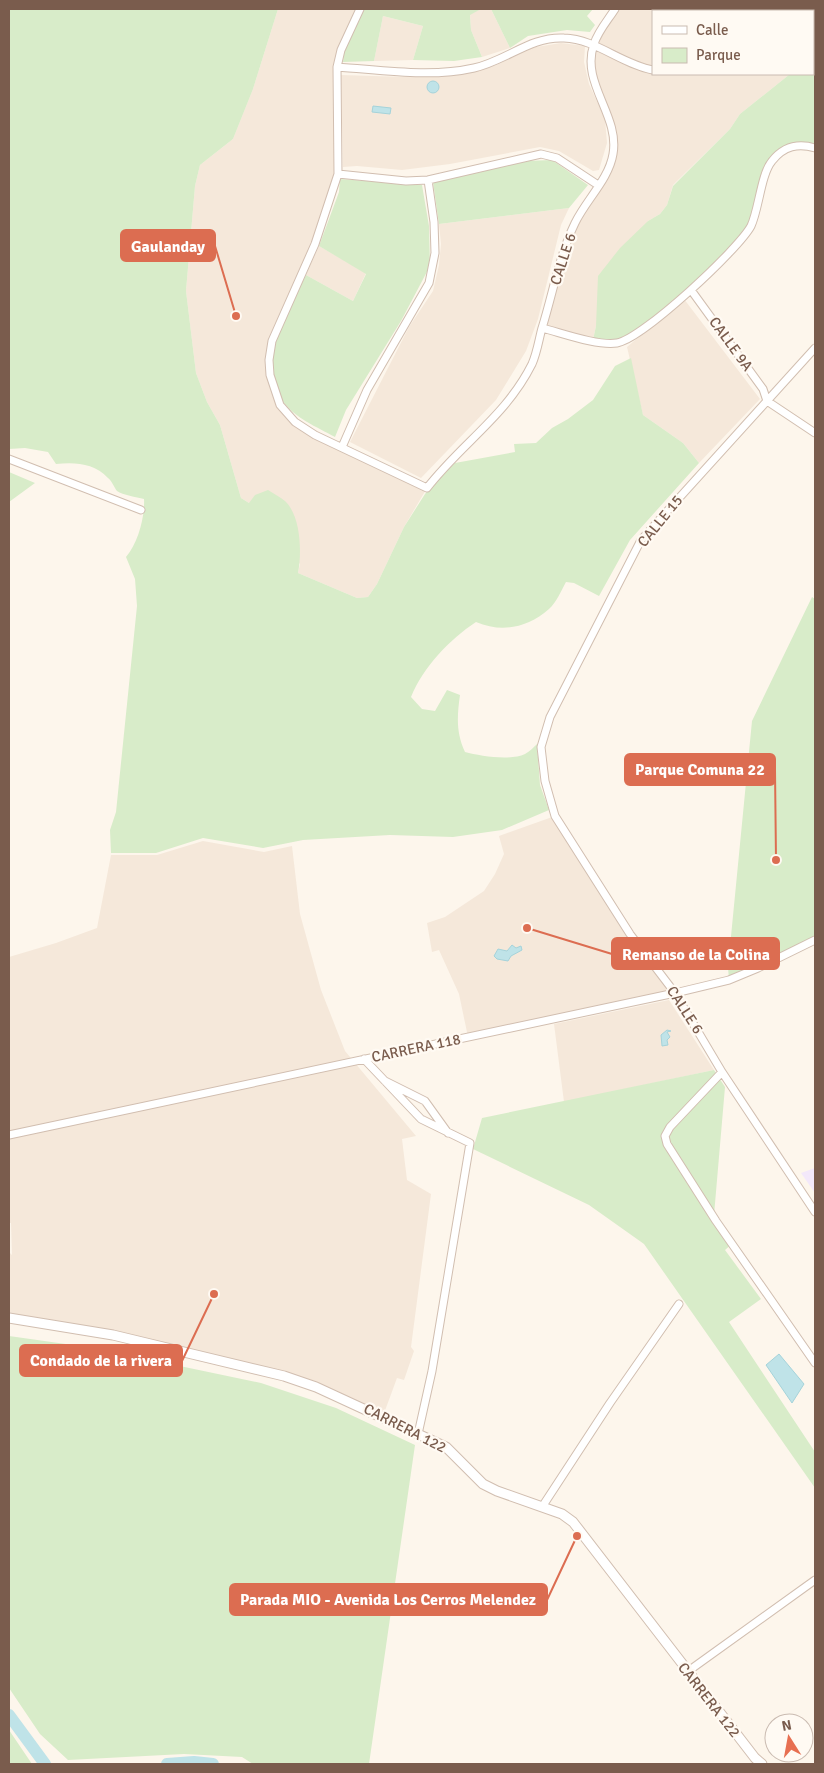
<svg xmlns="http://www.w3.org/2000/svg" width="824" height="1773" font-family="Signika,sans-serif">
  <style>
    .residential { fill: #f5e8da }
    .education { fill: #f3e8fa }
    .green { fill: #d8ecc9 }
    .water { fill: #bfe3e8; stroke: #a5d3da }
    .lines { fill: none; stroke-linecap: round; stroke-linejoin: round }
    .river { stroke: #bfe3e8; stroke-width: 12 }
    .minor-casing { stroke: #d1beb0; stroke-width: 9 }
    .tertiary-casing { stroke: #d1beb0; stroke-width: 11 }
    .minor { stroke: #fff; stroke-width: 7 }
    .tertiary { stroke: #fff; stroke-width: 9 }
    .labels { text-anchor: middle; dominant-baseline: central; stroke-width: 4.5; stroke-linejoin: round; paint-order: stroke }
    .street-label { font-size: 15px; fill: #7a5c4d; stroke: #fffaf3 }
    .leader { fill: none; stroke: #dc6d51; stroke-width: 2 }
    .callout-dot { fill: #dc6d51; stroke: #fffaf3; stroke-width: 2 }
    .callout { fill: #dc6d51; stroke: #dc6d51; stroke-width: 2 }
    .callout-label { font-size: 16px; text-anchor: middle; font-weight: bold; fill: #fff }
  </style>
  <rect width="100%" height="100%" fill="#fdf6ec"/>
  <path class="residential" d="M278,9h82l-19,41 -3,124 -23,70 -43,97 3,53 20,28 132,66 -23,39 -27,57 -9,13 -11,1 -59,-25 2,-9 -51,-61 -8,-5 -21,-73 -13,-23 -11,-29 -10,-82 9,-105 5,-21 33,-26 20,-50z
    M481,9h10l19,39 -28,9 -11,-27 -1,-16z
    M615,9h146l2,2h-110v63h137l-50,40 -10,15 -57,56 -6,20 -7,9 -12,7 -52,105 -3,14 -51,-12 33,-105 28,-45 12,-37 -20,-59 -3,-31z
    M383,16l40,10 -10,34 -39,1z
    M561,43l24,3 -1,16 5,22 16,35 2,24 -8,27 -6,1 -34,-20 -19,-4 -90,17 -48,6 -45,-4 -14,1 -2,-92 66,2 52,-2 38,-10 33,-17z
    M569,208l-8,17 -23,94 -12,32 -30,49 -75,78 -71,-36 59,-115 24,-36 6,-26 2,-21 -2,-20z
    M319,246l47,27 -13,28 -47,-26z
    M684,299l76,100 -61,64 -16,-20 -40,-28 -16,-68z
    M555,816l17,29 103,148 -207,44 -9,-43 -20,-44 -7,2 -5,-29 18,-6 39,-26 11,-17 9,-20 -5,-18z
    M203,841l61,11 28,-6 8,68 21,76 24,61 71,85 -14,3 5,41 24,14 -20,153 3,4 -10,29 -7,-2 -14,38 -67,-29 -203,-52 -104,-17v-66l3,3 -1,-32h-2v-266l47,-14 41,-15 14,-73h46z
    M669,1000l45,70 -150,32 -10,-78z"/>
  <path class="education" d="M815,1168v25l-14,-20z"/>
  <path class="green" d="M9,9h269l-25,80 -20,50 -33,26 -5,21 -9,105 10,82 11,29 13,23 21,73 8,5 6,-8 13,-5c5,3 12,7 17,11 16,15 17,52 13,72l59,25 11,-1 9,-13 27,-57 21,-33 17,-20 13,-11 60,-11 -1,-8 22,-1 16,-15 16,-9 25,-19 22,-34 16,-8 12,57 40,28 16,20 -69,77 -31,56 -25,-13 -8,-1c-5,9 -10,21 -17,27 -22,19 -47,24 -73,13 -27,18 -52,44 -65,75l11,12 13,2 12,-21 13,5c-3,21 -4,38 5,57 15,4 45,9 60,2 4,-2 9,-7 12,-10l3,41 9,25 -47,20 -49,7 -63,-2 -87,5 -40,8 -60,-10 -47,15h-45l-1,-23 6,-18 21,-206 -2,-27 -9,-22c12,-14 19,-40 18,-58 -8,-2 -21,-4 -27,-8 -3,-4 -5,-10 -9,-13 -14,-15 -33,-16 -52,-14l-8,-12 -23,-4 -16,1z
    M362,9h119l-11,6 1,15 11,27 -28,4 -41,-1 10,-34 -40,-10 -9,45 -31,1 1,-10z
    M491,9h102l-6,7 8,9 -5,7 -23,-2 -39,6 -18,12z
    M761,9h54v139l-13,-4 -31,18 -20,63 -60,65 -61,49 -13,4 -24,-3 3,-14 2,-50 22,-28 28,-27 12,-7 7,-9 6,-19 57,-57 10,-15 50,-40h23v-63h-50z
    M552,160l36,25 -19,23 -130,16 -6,-42 92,-21z
    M340,179l82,6 7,41 1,40 -29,55 -55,89 -11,27c-18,-10 -41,-19 -53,-37 -27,-39 6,-90 24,-125l47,26 13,-27 -47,-28 20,-54z
    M9,472l26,11 -26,19z
    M812,597l3,2v341l-86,40 -1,-13 24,-246z
    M714,1070l11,17 -11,128 19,28 -8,7 36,49 -32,23 86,130v36l-171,-244 -55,-39 -116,-56 9,-31z
    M9,1336l85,12 167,35 75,25 79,37 -46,319h-116l-11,-7 -58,-3 -116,6 -28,-26 -31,-46z
    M9,1730l23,34h-23z"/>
  <path class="water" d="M427 87a6 6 0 1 1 12 0a6 6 0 1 1-12 0Z
    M373,106l18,2 -1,6 -18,-2z
    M512,945l4,3 5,-2 1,4 -11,6 -3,5 -11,-2 -3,-3 4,-7 9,2z
    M667,1030l4,1 -4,1 3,5 -3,3 1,5 -6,1 -1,-11z
    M779,1354l25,30 -12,19 -26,-38z"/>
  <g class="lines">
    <path class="river" d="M9,1715l36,49
      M167,1764l27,-2 19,2"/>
    <defs>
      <path id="minor" d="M360,9l-19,41 -4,17 1,107 -23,70 -43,97 -3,19 1,15 10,30 15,17 20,13 112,53c35,-45 79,-72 105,-124 5,-11 7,-25 10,-36 11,-35 17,-72 33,-105 11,-23 34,-44 38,-69 7,-39 -33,-71 -19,-110 4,-13 14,-24 21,-35
        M813,65l2,-1
        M337,67c45,3 93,11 137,1 32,-7 57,-32 90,-30 32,1 57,26 89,32
        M338,174l68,7 22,-1 113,-26 16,4 41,27
        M691,290l72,99 4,12
        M542,328c20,5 55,18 75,15 25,-4 121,-93 134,-117 8,-17 10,-52 21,-65 12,-15 26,-18 43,-13
        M815,348l-174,192 -91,177 -9,30 4,34 10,35 75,118 45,59 47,79 93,140
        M767,401l48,32
        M342,447l25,-57 62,-107 6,-30 -1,-31 -6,-42
        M9,459l132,51
        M364,1059l57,60 49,24 -38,228 -14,63
        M722,1072l-52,55 -5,9 2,8 49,77 99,142
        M385,1081l40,20 23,32
        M9,1135l666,-142 54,-13 29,-12 57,-28
        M542,1507l68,-104 69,-99
        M687,1672l128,-92"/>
      <path id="tertiary" d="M9,1318l104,17 171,41 32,11 130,60 37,37 14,7 65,23 11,8 182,236 7,6"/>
    </defs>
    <use href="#minor" class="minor-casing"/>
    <use href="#tertiary" class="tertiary-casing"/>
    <use href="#minor" class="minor"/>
    <use href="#tertiary" class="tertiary"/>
  </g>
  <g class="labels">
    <g class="street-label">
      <text transform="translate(563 259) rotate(-72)">CALLE 6</text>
      <text transform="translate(731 344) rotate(54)">CALLE 9A</text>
      <text transform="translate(660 521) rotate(-51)">CALLE 15</text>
      <text transform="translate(685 1010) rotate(57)">CALLE 6</text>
      <text transform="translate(416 1048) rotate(-12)">CARRERA 118</text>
      <text transform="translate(405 1428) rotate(27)">CARRERA 122</text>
      <text transform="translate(709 1700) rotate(52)">CARRERA 122</text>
    </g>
  </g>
  <path class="leader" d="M236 316L215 246M776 860L775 770M527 928L612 954M214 1294L182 1361M577 1536L547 1600"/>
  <g class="callout-dot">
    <circle cx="236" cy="316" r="5"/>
    <circle cx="776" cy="860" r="5"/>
    <circle cx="527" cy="928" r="5"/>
    <circle cx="214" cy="1294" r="5"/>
    <circle cx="577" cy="1536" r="5"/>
  </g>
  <g class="callout">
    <rect x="121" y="230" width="94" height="31" rx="5"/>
    <rect x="625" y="754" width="150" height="31" rx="5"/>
    <rect x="612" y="938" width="167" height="31" rx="5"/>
    <rect x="20" y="1345" width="162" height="31" rx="5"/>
    <rect x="230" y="1584" width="317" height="31" rx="5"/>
  </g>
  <g class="callout-label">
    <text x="168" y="252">Gaulanday</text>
    <text x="700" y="775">Parque Comuna 22</text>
    <text x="696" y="960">Remanso de la Colina</text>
    <text x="101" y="1366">Condado de la rivera</text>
    <text x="388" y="1605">Parada MIO - Avenida Los Cerros Melendez</text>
  </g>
  <rect width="824" height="1773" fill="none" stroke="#7a5c4d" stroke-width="20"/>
  <rect x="652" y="10" width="162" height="65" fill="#fffaf3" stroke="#cabbb1"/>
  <rect x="662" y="26" width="25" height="8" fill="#ffffff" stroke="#cabbb1"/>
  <text x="696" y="35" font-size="15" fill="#7a5c4d">Calle</text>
  <rect x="662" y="48" width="25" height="15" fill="#d8ecc9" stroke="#cabbb1"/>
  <text x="696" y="60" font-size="15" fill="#7a5c4d">Parque</text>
  <g transform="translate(789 1738) rotate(349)"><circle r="24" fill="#fffaf3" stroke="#cabbb1"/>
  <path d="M0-4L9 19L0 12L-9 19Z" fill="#e76f51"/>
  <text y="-8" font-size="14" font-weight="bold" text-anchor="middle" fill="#7a5c4d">N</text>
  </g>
</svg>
